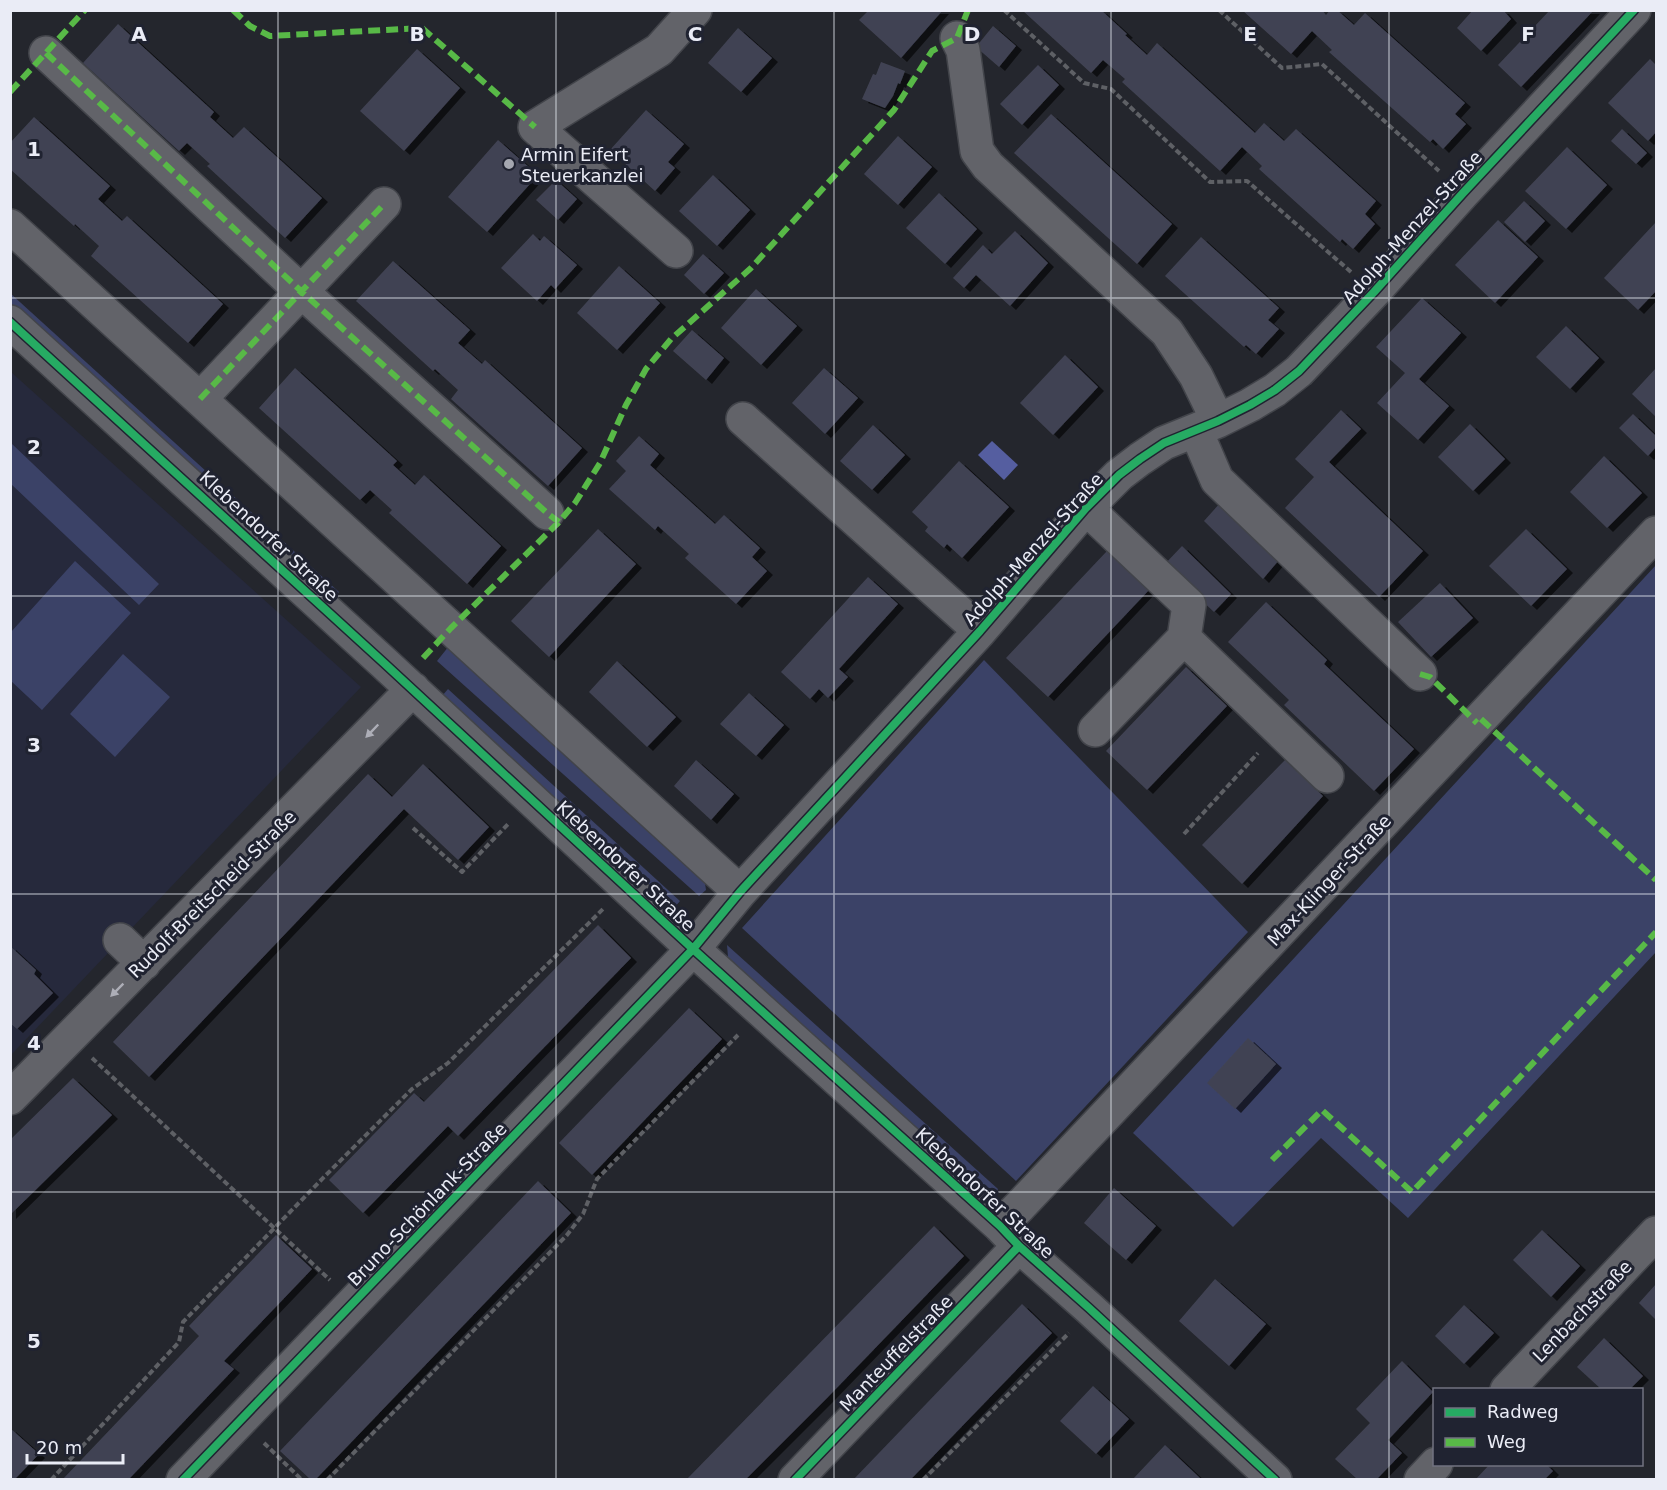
<svg xmlns="http://www.w3.org/2000/svg" width="1667" height="1490" font-family="'DejaVu Sans',sans-serif">
  <style>
    .built { fill: #26293c }
    .green { fill: #3b4267 }
    .water { fill: #555ea0 }
    .building { fill: #414353; filter: url(#shadow) }
    .lines { fill: none; stroke-linecap: round; stroke-linejoin: round }
    .minor-casing { stroke: #42444a; stroke-width: 36 }
    .path { stroke: #5e6065; stroke-width: 4; stroke-dasharray: 6 3; stroke-linecap: butt }
    .minor { stroke: #626369; stroke-width: 33 }
    .quiet { stroke: #58b947; stroke-width: 6; stroke-dasharray: 12 6; stroke-linecap: butt }
    .cycleway-casing { stroke: #202331; stroke-width: 11 }
    .cycleway { stroke: #26ab63; stroke-width: 8 }
    .oneway { fill: #adaeb7 }
    .grid { fill: none; stroke: #eaecf6; stroke-width: 1.5; stroke-opacity: 0.55 }
    .poi-dot { fill: #a5a7b0; stroke: #202331; stroke-width: 2 }
    .labels { text-anchor: middle; dominant-baseline: central; stroke-width: 6; stroke-linejoin: round; paint-order: stroke }
    .poi-label { font-size: 18px; fill: #eaecf6; stroke: #202331; text-anchor: start }
    .street-label { font-size: 18px; fill: #eaecf6; stroke: #202331 }
    .grid-label { font-size: 20px; text-anchor: middle; font-weight: bold; fill: #eaecf6; stroke: #202331; stroke-width: 6; stroke-linejoin: round; paint-order: stroke }
  </style>
  <defs>
    <filter id="shadow"><feDropShadow dx="6" dy="4" stdDeviation="0" flood-color="#0009"/></filter>
  </defs>
  <rect width="100%" height="100%" fill="#24262d"/>
  <path class="built" d="M11,372l350,315 -350,368z"/>
  <path class="green" d="M10,293l329,299 -6,6 -322,-294z
    M11,443l148,141 -20,21 -128,-121z
    M75,561l56,52 -89,97 -31,-29v-49z
    M1656,565v387l-248,266 -87,-80 -88,89 -100,-94z
    M453,641l21,19 -2,11 194,176 12,-1 25,24 3,20 -7,6 -262,-235z
    M123,654l47,43 -55,60 -45,-43z
    M984,660l264,272 -232,249 -274,-253z
    M448,689l232,212 -6,7 -8,-5 -224,-207z
    M727,945l271,244 -3,8 -8,-2 -259,-238z"/>
  <path class="water" d="M992,441l26,24 -14,15 -26,-25z"/>
  <path class="building" d="M865,10h78l-42,48 -42,-38 8,-8z
    M1022,10h79l26,24 -2,1 22,20 10,-12 98,90 9,-10 20,18 12,-12 80,72 -11,13 10,10 -22,25 -11,-10 -2,3 -81,-73 3,-3 -20,-19 -22,24 -98,-89 3,-3 -22,-19 -12,13z
    M1242,10h80l4,5 4,-5h7l17,15 11,-12 100,90 -10,11 11,10 -23,25 -10,-10 -3,3 -101,-90 3,-2 -20,-19 -21,23z
    M1473,10h30l8,9 -30,32 -24,-23z
    M1550,10h44l-73,77 -23,-22z
    M118,24l96,88 -4,5 23,21 11,-11 78,71 -37,40 -78,-72 3,-2 -23,-21 -8,8 -96,-88z
    M993,26l23,20 -17,21 -23,-20z
    M738,28l34,30 -31,34 -33,-29z
    M417,49l43,39 -56,63 -44,-40z
    M1650,59l6,6v67l-8,9 -40,-38z
    M881,62l24,9 -5,13 -2,-1 -5,13 -8,12 -23,-9 11,-25 3,1z
    M1038,65l21,20 -37,40 -22,-21z
    M646,110l38,34 -16,18 7,6 -20,23 -45,-41z
    M1051,114l121,110 -35,40 -123,-111z
    M34,117l76,69 -12,13 24,22 5,-5 96,88 -35,39 -97,-87 8,-10 -24,-22 -1,2 -64,-57v-26z
    M1622,129l25,24 -11,11 -25,-23z
    M898,136l34,31 -34,38 -34,-31z
    M498,140l40,35 -51,57 -39,-35z
    M1567,147l40,38 -41,44 -41,-38z
    M713,175l37,35 -33,36 -38,-35z
    M556,180l21,19 -19,21 -22,-20z
    M939,193l38,36 -32,35 -39,-36z
    M1524,201l21,20 -20,21 -21,-20z
    M1498,220l40,37 -43,46 -40,-38z
    M1656,222v69l-18,19 -34,-32z
    M1015,231l33,32 -38,43 -34,-31 -12,13 -11,-10 30,-33 9,9z
    M533,234l7,7 4,-5 33,29 -22,24 -4,-4 -14,16 -36,-33z
    M1201,237l78,71 -11,12 11,9 -23,25 -10,-9 -2,2 -79,-71z
    M703,254l21,19 -20,21 -20,-19z
    M393,261l77,69 -12,13 24,21 3,-4 97,88 -34,38 -97,-87 7,-9 -23,-21 -2,2 -77,-70z
    M619,266l41,37 -43,47 -40,-37z
    M756,289l41,37 -36,39 -40,-37z
    M1422,298l39,35 -42,46 30,27 -31,34 -41,-37 28,-30 -29,-26z
    M1566,326l33,32 -29,31 -34,-32z
    M692,330l32,28 -18,22 -33,-29z
    M1065,355l33,32 -45,48 -33,-32z
    M295,368l102,93 -4,4 22,20 9,-10 77,71 -34,38 -78,-71 3,-3 -22,-20 -10,10 -101,-92z
    M824,368l34,30 -33,36 -33,-31z
    M1656,368v49l-24,-23z
    M1341,410l20,19 -32,33 94,89 -44,46 -94,-89 29,-31 -19,-18z
    M1633,414l23,22v11l-8,9 -29,-28z
    M1470,424l35,35 -32,32 -35,-34z
    M873,425l32,30 -33,35 -32,-29z
    M639,436l20,18 -9,11 65,59 9,-9 36,33 -8,9 15,14 -31,33 -51,-46 4,-4 -31,-28 -3,4 -46,-41 17,-18 -10,-10z
    M1604,456l38,37 -35,35 -37,-36z
    M959,461l50,46 -47,51 -15,-14 -3,4 -19,-17 3,-4 -16,-15z
    M1221,502l58,58 -16,19 -59,-58z
    M598,529l38,35 -87,93 -38,-36z
    M1526,529l41,40 -36,37 -42,-40z
    M1182,546l49,48 -17,18 -50,-47z
    M1107,551l42,39 -101,107 -42,-39z
    M868,577l30,27 -59,65 9,8 -20,21 -9,-9 -9,10 -29,-27z
    M1440,583l33,35 -42,39 -33,-35z
    M1266,602l61,58 -3,4 90,85 -40,42 -90,-86 5,-5 -61,-58z
    M617,661l59,56 -29,30 -58,-55z
    M1186,667l41,39 -80,84 -41,-39z
    M749,693l35,32 -28,31 -36,-32z
    M696,760l38,34 -23,26 -37,-34z
    M1285,760l38,36 -81,88 -40,-39z
    M423,764l66,63 -31,33 -54,-51 -255,268 -36,-35 255,-268 24,23z
    M598,925l33,33 -173,178 -10,-10 -85,87 -34,-33 85,-87 10,9z
    M10,946l26,24 -2,4 19,19 -36,36 -7,-6z
    M689,1008l33,31 -130,136 -33,-32z
    M1248,1038l28,26 -41,45 -28,-26z
    M73,1078l39,37 -102,100v-75z
    M538,1181l33,32 -255,266h-6l-30,-28z
    M1114,1188l42,38 -30,34 -42,-37z
    M934,1226l30,30 -136,141 -82,82h-59z
    M1542,1230l38,36 -29,31 -38,-37z
    M276,1235l36,34 -88,92 10,8 -105,110h-66l136,-143 -10,-10z
    M1215,1279l51,45 -37,42 -50,-45z
    M1656,1284v36l-17,-17z
    M1022,1304l30,29 -137,142 -4,4h-57z
    M1464,1305l30,28 -30,31 -29,-28z
    M1604,1338l39,38 -13,13h-29l-24,-22z
    M1402,1361l31,31 -45,48 14,13 -25,26h-20l-22,-20 35,-36 -14,-14z
    M1093,1386l36,33 -33,35 -36,-33z
    M10,1428l29,26 -24,25h-5z
    M1165,1445l36,34h-68z
    M1490,1464h56l7,7 -8,8h-69z"/>
  <g class="lines">
    <defs>
      <path id="minor" d="M957,38l6,12 14,101 11,15 179,166 29,44 22,45
        M46,53l255,238 246,222
        M10,226l730,666
        M676,251l-141,-124 124,-77 36,-40
        M10,322l374,341 309,286 307,277 19,20 70,62 186,172
        M200,399l184,-195
        M743,419l237,212
        M1196,431l21,49 203,194
        M1086,508l103,97 -5,33 -89,92
        M1184,638l143,138
        M120,940l24,23
        M10,1098l403,-409
        M1000,1226l20,-20 636,-673
        M1507,1390l149,-157
        M183,1480l510,-531 47,-57 240,-261 106,-123 33,-33 21,-16 24,-16 54,-22 32,-16 25,-15 24,-19 75,-79 89,-99 171,-183
        M795,1480l224,-234
        M1421,1480l15,-16"/>
    </defs>
    <use href="#minor" class="minor-casing"/>
    <path class="path" d="M1004,10l80,73 27,6 99,93 37,-1 104,91
      M1219,10l63,58 40,-4 117,107
      M413,828l49,44 47,-49
      M1184,834l74,-81
      M92,1058l238,222
      M264,1443l38,37
      M51,1480l128,-138 4,-20 143,-147 86,-86 36,-26 155,-154
      M327,1480l240,-245 16,-21 14,-35 141,-144
      M923,1480l146,-147"/>
    <use href="#minor" class="minor"/>
    <path class="quiet" d="M233,10l17,16 20,10 152,-8 113,99
      M46,53l255,238 246,222 12,9
      M10,92l75,-82
      M200,399l184,-195
      M423,658l28,-30 108,-106 16,-19 25,-40 26,-58 20,-36 25,-30 80,-71 143,-158 38,-59 25,-13 11,-28
      M1420,674l10,3 47,46
      M1481,719l175,161
      M1272,1160l50,-50 90,82 244,-260"/>
    <defs>
      <path id="cycleway" d="M10,322l374,341 309,286 307,277 19,20 70,62 186,172
        M183,1480l510,-531 47,-57 240,-261 106,-123 33,-33 21,-16 24,-16 54,-22 32,-16 25,-15 24,-19 75,-79 89,-99 171,-183
        M795,1480l224,-234"/>
    </defs>
    <use href="#cycleway" class="cycleway-casing"/>
    <use href="#cycleway" class="cycleway"/>
  </g>
  <defs><path id="oneway-solid" d="M-6-.8H1V-3.2L6.5 0L1 3.2V.8H-6Z" transform="scale(1.5)"/></defs>
  <g class="oneway">
    <use href="#oneway-solid" transform="translate(372 731) rotate(134)"/>
    <use href="#oneway-solid" transform="translate(117 990) rotate(135)"/>
  </g>
  <path class="grid" d="M278,10v1470M556,10v1470M834,10v1470M1111,10v1470M1389,10v1470M10,298h1646M10,596h1646M10,894h1646M10,1192h1646"/>
  <circle class="poi-dot" cx="509" cy="164" r="6"/>
  <g class="labels">
    <g class="poi-label">
      <text x="521" y="154">Armin Eifert<tspan x="521" dy="21">Steuerkanzlei</tspan></text>
    </g>
    <g class="street-label">
      <text transform="translate(1412 227) rotate(-48)">Adolph-Menzel-Straße</text>
      <text transform="translate(269 536) rotate(43)">Klebendorfer Straße</text>
      <text transform="translate(1033 549) rotate(-48)">Adolph-Menzel-Straße</text>
      <text transform="translate(626 866) rotate(43)">Klebendorfer Straße</text>
      <text transform="translate(1329 880) rotate(-47)">Max-Klinger-Straße</text>
      <text transform="translate(212 894) rotate(-45)">Rudolf-Breitscheid-Straße</text>
      <text transform="translate(985 1193) rotate(43)">Klebendorfer Straße</text>
      <text transform="translate(427 1204) rotate(-46)">Bruno-Schönlank-Straße</text>
      <text transform="translate(1582 1311) rotate(-46)">Lenbachstraße</text>
      <text transform="translate(896 1353) rotate(-46)">Manteuffelstraße</text>
    </g>
  </g>
  <g class="grid-label">
    <text x="139" y="41">A</text>
    <text x="417" y="41">B</text>
    <text x="695" y="41">C</text>
    <text x="972" y="41">D</text>
    <text x="1250" y="41">E</text>
    <text x="1528" y="41">F</text>
    <text x="34" y="156">1</text>
    <text x="34" y="454">2</text>
    <text x="34" y="752">3</text>
    <text x="34" y="1050">4</text>
    <text x="34" y="1348">5</text>
  </g>
  <rect width="1667" height="1490" fill="none" stroke="#eaecf6" stroke-width="24"/>
  <rect x="1433" y="1388" width="210" height="78" fill="#202331" stroke="#717380" stroke-width="1.5"/>
  <rect x="1445" y="1408" width="30" height="9" fill="#26ab63" stroke="#717380" stroke-width="1.5"/>
  <text x="1487" y="1418" font-size="18" fill="#eaecf6">Radweg</text>
  <rect x="1445" y="1438" width="30" height="9" fill="#58b947" stroke="#717380" stroke-width="1.5"/>
  <text x="1487" y="1448" font-size="18" fill="#eaecf6">Weg</text>
  <path d="M27 1454v9h96v-9" fill="none" stroke="#eaecf6" stroke-width="3"/>
  <text x="36" y="1454" font-size="18" fill="#eaecf6" stroke="#202331" stroke-width="4.5" paint-order="stroke">20 m</text>
</svg>
